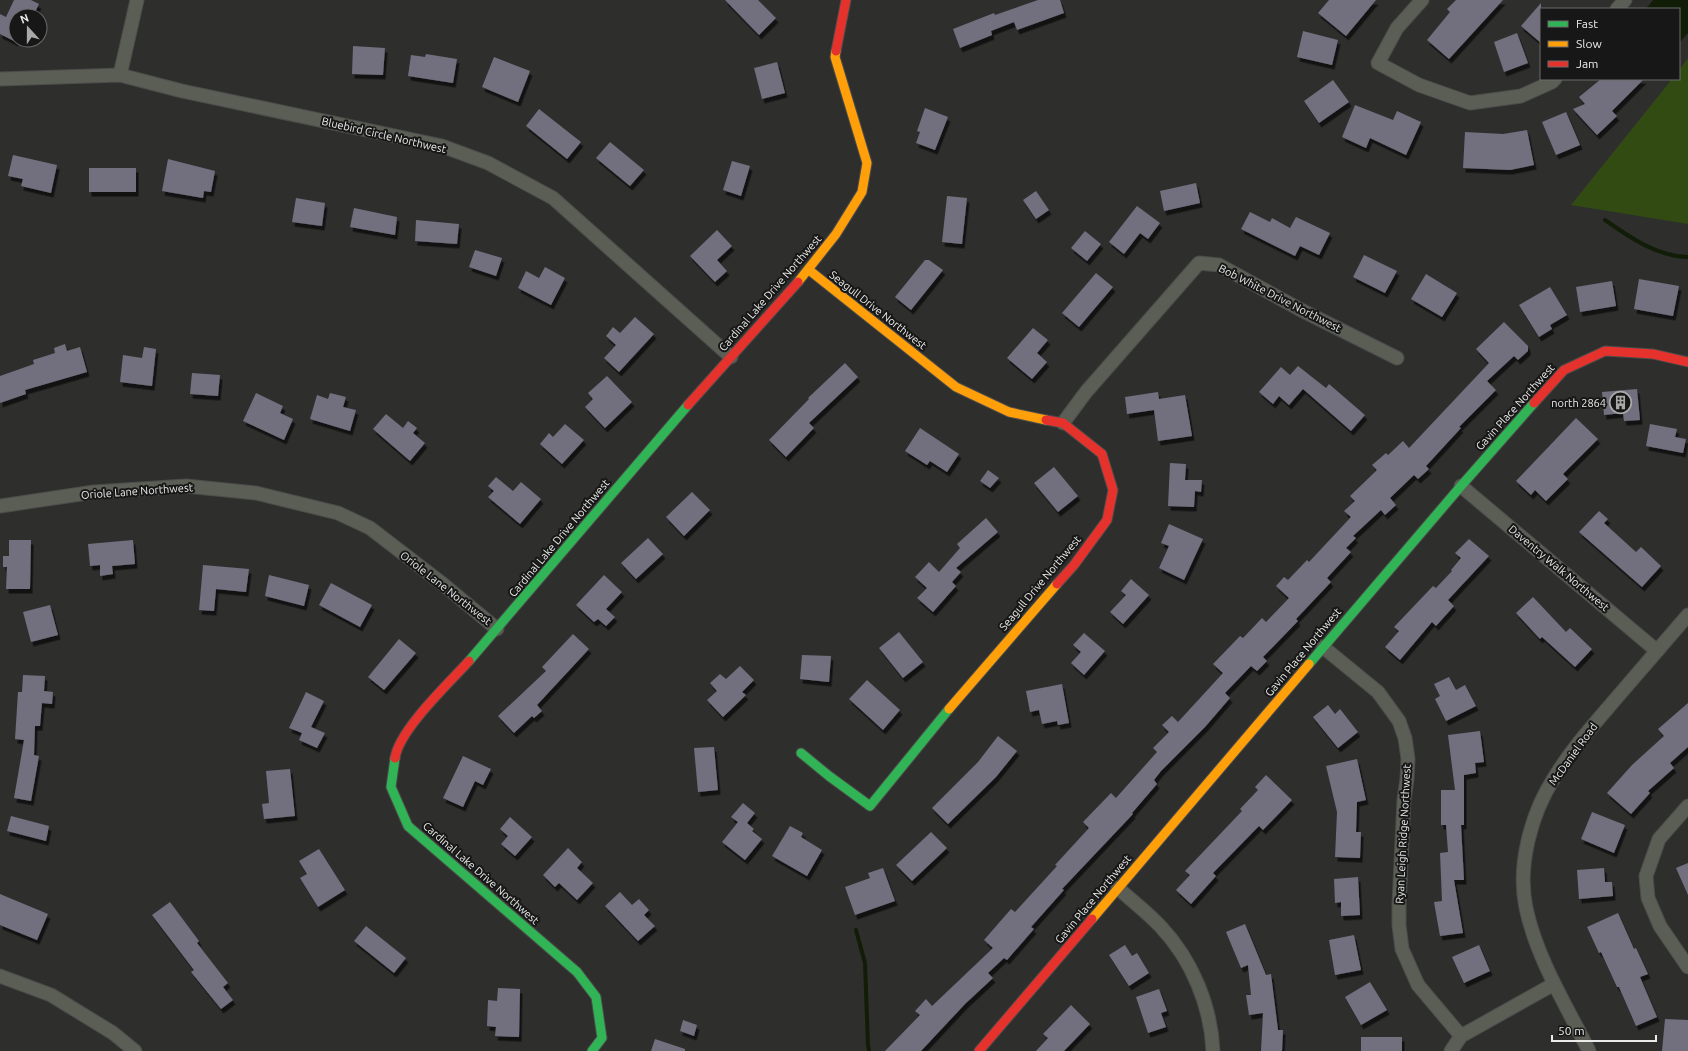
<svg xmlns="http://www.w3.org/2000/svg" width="1688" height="1051" font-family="Ubuntu,sans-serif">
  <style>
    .green { fill: #324b13 }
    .water { fill: #121d07 }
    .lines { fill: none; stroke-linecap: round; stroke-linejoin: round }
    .stream { stroke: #121d07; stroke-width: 4 }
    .building { fill: #726f7f; filter: url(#shadow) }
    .street-casing { stroke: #4c4c4b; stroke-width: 15 }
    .fast-casing { stroke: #4c4c4b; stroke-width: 11 }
    .slow-casing { stroke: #4c4c4b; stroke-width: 11 }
    .jam-casing { stroke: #4c4c4b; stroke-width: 11 }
    .street { stroke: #5a5e55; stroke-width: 13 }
    .fast { stroke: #30b455; stroke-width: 9 }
    .slow { stroke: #ff9f0a; stroke-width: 9 }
    .jam { stroke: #e5322d; stroke-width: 9 }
    .labels { text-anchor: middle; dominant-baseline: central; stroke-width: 4; stroke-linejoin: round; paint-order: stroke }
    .street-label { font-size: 11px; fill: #ebecea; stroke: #161716 }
    .poi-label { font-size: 11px; fill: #ebecea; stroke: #161716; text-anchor: end }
  </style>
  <defs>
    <filter id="shadow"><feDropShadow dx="2.5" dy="4.5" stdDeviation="0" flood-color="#0009"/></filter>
  </defs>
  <rect width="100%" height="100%" fill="#2e2e2d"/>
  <path class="green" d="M1688,58v166l-117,-19 101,-126h7v-9z"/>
  <path class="water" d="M1653,0h35v33l-9,10v-34h-33z"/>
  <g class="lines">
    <path class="stream" d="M1605,220c24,17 53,37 83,37
      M856,930l9,33 3,82 1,6"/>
  </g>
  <path class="building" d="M14,0h17l8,4 -6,12h-17v26l-16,-8v-20l6,3z
    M725,0h33l18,18 -17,17z
    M1038,0h22l4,13 -47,17 -3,-8 -23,9 1,4 -32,13 -7,-19 41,-16 1,2z
    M1329,0h47l-30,36 -28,-23z
    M1456,0h47l-54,59 -22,-19 23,-28 -3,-3z
    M1541,3v40l-20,-17z
    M1303,31l35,9 -6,25 -35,-8z
    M1517,33l11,30 -24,9 -10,-30z
    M353,46l32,2 -2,27 -31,-1z
    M426,54l31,5 -4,24 -45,-7 3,-21 14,2z
    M494,57l36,14 -12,31 -36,-15z
    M777,62l8,31 -23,6 -8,-31z
    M1601,79h43l-32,32 5,5 -20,19 -24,-26 12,-5 -6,-7z
    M1333,80l16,22 -30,21 -15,-22z
    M1355,105l38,15 4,-9 24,11 -15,33 -36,-17 -4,10 -24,-11z
    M925,108l23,9 -13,33 -19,-7 4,-11 -3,-1z
    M539,109l42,33 -14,17 -41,-33z
    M1566,112l14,33 -24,10 -14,-33z
    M1527,130l7,35 -24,5 -47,-2 2,-36 38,2z
    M610,142l34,28 -14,16 -34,-28z
    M13,155l44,10 -6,28 -30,-7 2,-7 -15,-3z
    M168,159l47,12 -4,21 -7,-1 -1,7 -41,-7z
    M732,161l18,5 -9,30 -18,-6z
    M89,168h47v24h-47z
    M1196,183l4,20 -36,8 -4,-20z
    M1036,191l13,19 -13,9 -13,-19z
    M947,196l20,2 -5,46 -20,-2z
    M296,198l29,5 -3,23 -30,-4z
    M1137,206l23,17 -12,16 -8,-6 -16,21 -15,-12z
    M354,208l43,9 -2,18 -45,-8z
    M1250,212l20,10 2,-4 18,10 6,-11 34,16 -11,22 -19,-9 -5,10 -54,-27z
    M416,220l43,4 -2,20 -42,-3z
    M717,230l15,16 -15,14 10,11 -12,11 -25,-26z
    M1085,231l16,13 -14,17 -16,-13z
    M475,250l27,8 -6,18 -27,-9z
    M1364,255l33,16 -12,22 -32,-16z
    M925,260h4l14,10 -32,40 -16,-13z
    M545,267l20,11 -14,27 -33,-17 8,-17 13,7z
    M1096,273l17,14 -34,40 -17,-14z
    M1426,274l31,19 -15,24 -31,-18z
    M1639,279l40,7 -6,30 -39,-7z
    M1612,281l4,25 -36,6 -4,-25z
    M1550,287l17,28 -17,10 2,4 -13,8 -20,-32z
    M635,317l19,17 -35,38 -15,-14 12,-13 -10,-9 7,-9 7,6z
    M1504,322l24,24v5l-10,9 -4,-4 -27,25 9,9 -37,37 2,1 -35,38 3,3 -11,10 -4,-4 -24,23 6,7 -11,10 -4,-5 -28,26 3,2 -10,10 5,4 -24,26 4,4 -35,37 2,2 -35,36 4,4 -10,10 -6,-5 -26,27 5,5 -25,29 -44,44 -7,9 3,4 -25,29 1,1 -71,75 2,1 -33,37 3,2 -27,31 -3,-2 -16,15 5,5 -28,26 -44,47h-36l35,-36 -5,-4 11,-12 6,7 61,-58 -9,-8 27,-31 4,3 42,-46 -2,-1 34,-37 -6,-6 28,-29 5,5 41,-46 -4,-4 16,-16 -7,-7 10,-9 6,6 45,-49 -10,-9 27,-28 3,2 19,-20 4,4 23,-24 -13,-12 8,-9 4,3 19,-20 2,2 42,-45 -7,-6 11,-10 -5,-5 27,-26 -5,-5 14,-12 2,2 15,-14 6,7 80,-85 -13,-14z
    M1033,328l15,12 -11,13 10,9 -15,17 -25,-21z
    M65,344l2,7 13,-4 7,25 -62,18 1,4 -26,9v-27l34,-12 -1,-4 22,-7 -1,-5z
    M144,347l12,2 -4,37 -32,-4 3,-27 19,3z
    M845,363l13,14 -49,46 5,5 -28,29 -17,-17 40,-41 -1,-1z
    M1298,366l28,22 3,-4 36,31 -14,16 -48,-42 -14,16 -10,-9 -6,8 -14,-12 22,-25 9,8z
    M192,373l28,2 -2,21 -28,-2z
    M607,376l25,26 -27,26 -20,-21 8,-8 -5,-6z
    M1637,389l3,31 -16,1 -1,-8 -19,2 -2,-23z
    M1158,392l1,7 26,-4 7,41 -34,5 -4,-31 -27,4 -2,-17z
    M256,393l27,13 -3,7 13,6 -9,21 -41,-19z
    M330,393l16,4 -3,10 13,3 -6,21 -40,-12 7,-24 11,4z
    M386,414l17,14 5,-7 9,7 -4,5 12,10 -15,18 -37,-32z
    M1576,418l22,21 -35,35 5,5 -22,22 -11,-11 -4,5 -15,-14z
    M565,424l19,16 -22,24 -22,-20 9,-11 4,4z
    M1650,424l27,5 -2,8 11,2 -3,14 -37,-7z
    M920,428l39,26 -12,18 -17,-11 -3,4 -22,-14z
    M1170,463l16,1 -1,16h17l-1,12 -6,-1 -1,16 -26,-1z
    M1054,467l24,29 -20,16 -24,-29z
    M988,470l11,8 -9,10 -10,-7z
    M496,477l17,14 8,-9 20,17 -21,25 -32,-27 6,-6 -6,-5z
    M692,492l18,18 -26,26 -18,-19z
    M1599,511l9,8 -4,4 32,29 5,-5 20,19 -19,21 -63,-55z
    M986,518l12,14 -42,36 5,4 -9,10 4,4 -23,26 -16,-14 10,-10 -12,-11 14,-15 10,10 21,-24 -3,-4z
    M1169,524l34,15 -19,41 -25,-12 10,-22 -8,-3z
    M648,538l15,16 -27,25 -15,-16z
    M1469,539l20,17 -41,44 6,6 -18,20 -4,-4 -32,38 -15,-13 14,-16 -5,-4 39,-41 3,2 16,-17 -1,-1 10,-12 -6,-5z
    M9,540h22l-1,49h-24l1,-22h-4v-11h6z
    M133,540l2,24 -23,2 1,8 -13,2v-11l-10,1 -2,-22z
    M203,565l46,4 -3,23 -30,-3 -2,22 -15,-1z
    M269,575l40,10 -5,21 -39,-10z
    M604,575l18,17 -16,17 9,8 -9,9 -8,-7 -4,3 -18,-17z
    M1131,579l18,16 -26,29 -13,-12 16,-17 -5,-4z
    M331,583l41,22 -12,22 -41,-22z
    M1533,597l33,35 4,-4 22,21 -17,18 -33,-30 -2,2 -24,-26z
    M50,605l8,30 -27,7 -8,-30z
    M899,632l24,30 -20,16 -24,-30z
    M1084,633l21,18 -21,24 -13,-12 10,-11 -8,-7z
    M573,634l16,15 -52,56 5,6 -8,7 -2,-2 -18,17 -16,-17 48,-45 -4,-4z
    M399,639l17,14 -32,37 -16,-13z
    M802,655l29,1 -2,26 -29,-3z
    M740,666l14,14 -12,12 4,3 -23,22 -16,-17 10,-9 -7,-8 10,-9 6,5z
    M23,675l22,1 -1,15 9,1 -1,12 -10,-1 -2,23h-5l-1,29 5,1 -8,45 -17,-3 10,-58 -9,-1 3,-47h4z
    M1449,677l7,13 9,-5 11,21 -30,15 -11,-22 5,-3 -6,-12z
    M867,680l33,30 -17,20 -34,-31z
    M1062,684l7,39 -11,2 -1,-4 -15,3 -3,-14 -9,2 -4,-21z
    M306,692l18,9 -13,26 14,6 -8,15 -18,-8 3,-7 -13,-5z
    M1688,703v44l-18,16 4,5 -26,23 2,2 -19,21 -24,-21 25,-28 32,-29 -6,-7z
    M1328,705l7,9 5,-5 18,23 -20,16 -25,-31z
    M1480,731l4,31 -9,1 1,10 -12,2v50h-3l3,55h-10l9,53 -23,3 -6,-34 8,-1 -2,-48 8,-1 -2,-27h-5v-35h14l-7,-55z
    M998,736l19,15 -21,26 -48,47 -16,-16 46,-46z
    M714,747l4,43 -20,2 -4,-44z
    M463,756l28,13 -8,16 -8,-4 -12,26 -20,-9z
    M1357,759l9,41 -9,2 -1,30h5l-1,26 -25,-1 2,-45 -11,-46z
    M290,769l5,47 -31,3 -2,-15 7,-1 -3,-32z
    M1266,775l26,25 -29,30 -4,-4 -46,47 3,3 -25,28 -15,-14 14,-15 -5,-4 57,-60 -2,-2 18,-19 -3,-3z
    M743,803l12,10 -8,10 7,6 -2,2 10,8 -17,21 -23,-18 16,-20 -7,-5z
    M1592,812l33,13 -11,28 -33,-14z
    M11,816l38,10 -3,15 -39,-10z
    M510,817l22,20 -17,19 -14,-12 7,-8 -8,-7z
    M790,826l13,7 -2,4 21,13 -15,26 -35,-20z
    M931,832l16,16 -35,33 -16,-16z
    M568,848l14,14 -5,6 16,15 -16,17 -18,-17 -4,4 -12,-12z
    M319,849l26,41 -27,17 -18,-29 7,-4 -8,-13z
    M1688,863v32l-12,-27z
    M883,868l12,33 -40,14 -10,-28 25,-9 -2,-5z
    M1604,868l1,14h7l1,14 -34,3 -2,-29z
    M1358,877l2,38 -19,1v-14l-6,1 -1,-24z
    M620,892l12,13 7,-6 10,11 -5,5 11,11 -17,15 -33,-35z
    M0,894l48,20 -11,26 -37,-15z
    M170,902l29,39 -2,2 31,40 -5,4 10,13 -12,9 -30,-37 3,-2 -42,-55z
    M1618,913l16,36 2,-1 12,26 -8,3 17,40 -21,9 -17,-39h-2l-16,-35 -2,1 -12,-26z
    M1245,924l21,51 5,-1 7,56h5l-1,21h-21l2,-38 -14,2 -3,-20h5l-3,-30 -7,3 -15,-36z
    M366,926l40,32 -12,15 -40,-32z
    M1354,935l7,35 -26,5 -6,-35z
    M1125,945l7,11 5,-3 12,20 -20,13 -20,-31z
    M1479,945l11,26 -26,12 -12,-26z
    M1370,982l17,28 -26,15 -16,-28z
    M498,988l22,1 -1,48 -24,-1 1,-9 -9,-1 1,-26 9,1z
    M1159,989l8,22 -6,2 5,14 -18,6 -12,-36z
    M1071,1005l19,19 -26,27h-28l12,-13 -5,-4z
    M1665,1019l23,1v31h-26z
    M683,1020l14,5 -3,11 -14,-5z
    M1361,1037h41v14h-41z
    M655,1039l30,10v2h-34z"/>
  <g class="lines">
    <defs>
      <path id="street" d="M1422,0l-25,28 -19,35 41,22 51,18 51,-7 31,-14 3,-3
        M1617,9l8,-9
        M120,75l17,-75
        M0,79l120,-4 62,16 260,55 46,17 65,35 178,159
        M1063,423l23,-31 113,-129 20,2 84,46 94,47
        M1461,486l196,165
        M0,506l94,-14 92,-6 70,7 82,20 32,15 74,57 53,44
        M1323,647l55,45 21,29 6,17 3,21 -1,20 -3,21 -5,104v21l3,24 16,36 43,51
        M1688,806l-29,33 -13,37 2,22 12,28 28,41
        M1118,888c14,13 30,25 43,39 31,33 50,79 52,124
        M0,976l51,19 62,38 22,18
        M1451,1051l10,-15 93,-52
        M1589,1051c-23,-46 -52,-92 -63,-143 -9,-42 5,-94 28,-130 18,-30 42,-56 65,-83 23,-27 46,-53 69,-80"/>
      <path id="fast" d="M469,661l219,-256
        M1309,664l152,-178 73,-83
        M801,753l28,23 41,30 79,-97
        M395,758l-4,29 17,39 169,146 19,25 6,41 -10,13"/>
      <path id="slow" d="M809,270l147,117 53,25 37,8
        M798,282l38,-48 26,-42 5,-29 -32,-106 1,-6
        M949,709l108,-125
        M1092,919l217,-255"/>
      <path id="jam" d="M836,51l10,-51
        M1534,403l30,-33 41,-19 48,3 35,8
        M688,405l110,-123
        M1046,420l17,3 39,31 11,36 -6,30 -33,45 -17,19
        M395,758c4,-28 54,-75 74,-97
        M979,1051l113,-132"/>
    </defs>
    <use href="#street" class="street-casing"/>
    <use href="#fast" class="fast-casing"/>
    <use href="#slow" class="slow-casing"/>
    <use href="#jam" class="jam-casing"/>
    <use href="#street" class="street"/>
    <use href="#fast" class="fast"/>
    <use href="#slow" class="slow"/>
    <use href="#jam" class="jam"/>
  </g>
  <defs>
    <symbol id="building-ring" viewBox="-11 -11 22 22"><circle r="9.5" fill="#161716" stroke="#a9aaa8" stroke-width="1.5"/><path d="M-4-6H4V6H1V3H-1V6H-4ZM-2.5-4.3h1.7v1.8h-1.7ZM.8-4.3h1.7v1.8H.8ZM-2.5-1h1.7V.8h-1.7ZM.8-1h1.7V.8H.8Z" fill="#a9aaa8"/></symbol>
  </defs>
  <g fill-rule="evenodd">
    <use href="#building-ring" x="1608" y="390" width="25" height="25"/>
  </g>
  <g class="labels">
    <g class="street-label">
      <text transform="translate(384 135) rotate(13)">Bluebird Circle Northwest</text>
      <text transform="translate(770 293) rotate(-49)">Cardinal Lake Drive Northwest</text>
      <text transform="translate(1280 298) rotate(27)">Bob White Drive Northwest</text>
      <text transform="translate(878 310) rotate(38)">Seagull Drive Northwest</text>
      <text transform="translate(1515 407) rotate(-48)">Gavin Place Northwest</text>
      <text transform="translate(137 491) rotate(-4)">Oriole Lane Northwest</text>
      <text transform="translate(559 538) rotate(-50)">Cardinal Lake Drive Northwest</text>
      <text transform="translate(1559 568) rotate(40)">Daventry Walk Northwest</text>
      <text transform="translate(1040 583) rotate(-50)">Seagull Drive Northwest</text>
      <text transform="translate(446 588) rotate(38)">Oriole Lane Northwest</text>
      <text transform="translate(1303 652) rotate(-50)">Gavin Place Northwest</text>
      <text transform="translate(1573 754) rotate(-54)">McDaniel Road</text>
      <text transform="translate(1403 834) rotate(-87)">Ryan Leigh Ridge Northwest</text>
      <text transform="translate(481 873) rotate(41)">Cardinal Lake Drive Northwest</text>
      <text transform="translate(1093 899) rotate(-50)">Gavin Place Northwest</text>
    </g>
    <g class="poi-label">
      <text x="1606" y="403">north 2864</text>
    </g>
  </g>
  <rect x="1540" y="8" width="140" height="72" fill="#161716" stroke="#6b6c6b"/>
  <rect x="1548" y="21" width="20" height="6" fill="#30b455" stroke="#6b6c6b"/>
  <text x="1576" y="28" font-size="12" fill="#ebecea">Fast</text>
  <rect x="1548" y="41" width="20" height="6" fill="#ff9f0a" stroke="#6b6c6b"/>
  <text x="1576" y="48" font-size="12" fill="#ebecea">Slow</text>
  <rect x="1548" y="61" width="20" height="6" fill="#e5322d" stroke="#6b6c6b"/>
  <text x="1576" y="68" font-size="12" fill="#ebecea">Jam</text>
  <g transform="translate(28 28) rotate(339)"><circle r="19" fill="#161716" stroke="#6b6c6b"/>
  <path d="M0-3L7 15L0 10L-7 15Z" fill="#a9aaa8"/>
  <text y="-6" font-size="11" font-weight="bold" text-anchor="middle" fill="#ebecea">N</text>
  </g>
  <path d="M1552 1035v6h104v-6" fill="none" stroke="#ebecea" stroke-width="2"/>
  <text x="1558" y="1035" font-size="12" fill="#ebecea" stroke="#161716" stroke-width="3" paint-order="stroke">50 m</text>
</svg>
